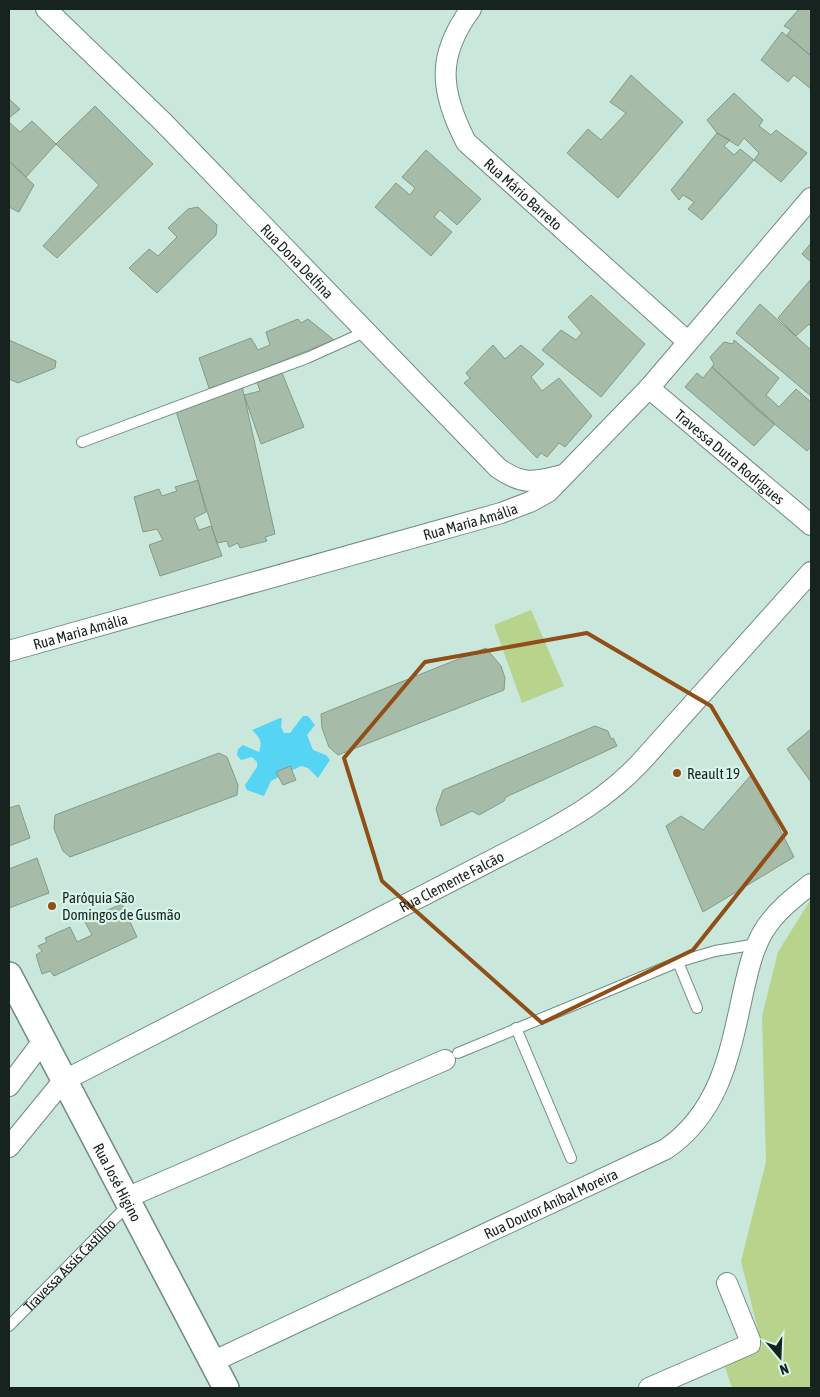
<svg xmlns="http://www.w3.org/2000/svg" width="820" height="1397" font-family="'Asap Condensed',sans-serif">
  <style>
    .green { fill: #b8d38c }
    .water { fill: #55d4f4 }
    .building { fill: #a6bba8; stroke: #859987 }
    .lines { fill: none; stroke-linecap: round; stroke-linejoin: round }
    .service-casing { stroke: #708c82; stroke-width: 12 }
    .minor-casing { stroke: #708c82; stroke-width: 22 }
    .tertiary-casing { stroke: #708c82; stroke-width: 28 }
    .service { stroke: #fff; stroke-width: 10 }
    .minor { stroke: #fff; stroke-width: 20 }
    .tertiary { stroke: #fff; stroke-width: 25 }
    .marked { fill: none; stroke: #8f4f17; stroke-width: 4; stroke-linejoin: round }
    .poi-dot { fill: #8f4f17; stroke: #d7f5ea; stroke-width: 2 }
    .labels { text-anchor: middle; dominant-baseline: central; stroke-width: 4.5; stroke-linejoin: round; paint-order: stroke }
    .street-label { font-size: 15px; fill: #17231f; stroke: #d7f5ea }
    .poi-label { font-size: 15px; fill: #17231f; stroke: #d7f5ea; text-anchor: start }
  </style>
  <rect width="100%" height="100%" fill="#cae7dc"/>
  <path class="green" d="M531,610l33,76 -42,17 -28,-78z
    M811,899v489h-79l-7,-21 37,-20 -21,-86 25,-99 -4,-146 16,-64z"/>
  <path class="water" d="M303,716h5l7,9 -8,10 6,15 13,5 4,5 -12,18 -10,-10 -7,-2 -30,15 -7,15 -17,-6 -2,-5 12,-18v-5l-5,-5 -11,3 -4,-5 1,-6 5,-4 16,7c4,-11 0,-15 -7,-22l28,-12h2l-1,9 3,6h6z"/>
  <path class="building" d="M799,9h12v47l-24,-21 4,-5 -7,-4z
    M782,32l29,24v33l-17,-14 -6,7 -27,-22z
    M631,75l52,47 -65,76 -51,-45 21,-24 13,11 25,-27 -16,-11z
    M734,93l29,27 -4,6 12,9 5,-5 31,23 -26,29 -27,-22 5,-7 -15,-15 -6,8 -21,-13 -10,-13z
    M9,99l11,10 -11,9z
    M95,106l58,58 -96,94 -14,-12 56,-61 -43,-41z
    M32,121l24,23 -30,33 -17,-16v-39l11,10z
    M717,133l13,7 -6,6 10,9 6,-6 14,11 -52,60 -14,-11 6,-7 -11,-7 -4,5 -8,-10z
    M426,150l55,49 -24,26 -17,-15 -6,7 18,15 -21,24 -56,-49 21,-24 14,12 5,-7 -13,-11z
    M9,161l25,24 -15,27 -10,-5z
    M198,207l19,18 -1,10 -59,58 -28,-25 20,-19 9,7 19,-19 -9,-9 20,-19z
    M811,243v19l-9,-8z
    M811,279v48l-2,-3 -13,12 -18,-18z
    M591,295l54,49 -44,53 -59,-47 19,-20 15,10 6,-7 -14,-16z
    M760,304l51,46v46l-75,-63z
    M298,319l3,4 7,-4 26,21 -101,41 -24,7 -10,-30 52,-20 7,12 12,-5 -4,-13z
    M9,340l47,21 -1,7 -37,15 -9,-4z
    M734,340l45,38 -13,17 13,12 17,-18 15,13v45l-4,4 -53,-44 -42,-40 2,-3 -4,-7 14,-15 9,2z
    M493,345l12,14 16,-14 23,19 -13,13 11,14 17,-13 33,38 -27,31 -6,-4 -12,14 -6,-4 -4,5 -73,-75 6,-5 -4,-5z
    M712,367l63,57 -21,22 -69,-59 12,-14 6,5z
    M282,373l22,54 -43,17 -17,-49 16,-4 -3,-9z
    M242,386l33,148 -10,3 2,4 -27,7 -2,-5 -9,4 -2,-6 -10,2 -41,-132z
    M198,480l8,32 -12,6 5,12 12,-4 11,30 -62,20 -11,-31 14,-5 -6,-11 -14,3 -9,-35 25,-8 3,7 15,-5 -2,-4z
    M486,648l15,18 4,12 -1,12 -166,65 -9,-8 -7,-19 -1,-14z
    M595,726l13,5 3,8 2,-1 4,8 -111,51 -2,4 -25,14 -7,-4 -31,15 -5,-17 7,-19z
    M811,729v53l-24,-33z
    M219,753l8,4 11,28 -1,10 -167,62 -7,-6 -9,-22 1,-14z
    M290,766l6,14 -13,5 -7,-13z
    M752,774l42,83 -91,55 -37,-86 15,-10 22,14z
    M19,805l11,33 -21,8v-38z
    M37,858l12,35 -40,15v-39z
    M122,904l15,33 -83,39 -4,-5 -8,3 -6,-19 6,-4 -4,-5 9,-4 -2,-4 25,-11 7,15 15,-7 -8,-15z"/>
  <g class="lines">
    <defs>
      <g id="service">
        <path d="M82,442l225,-84 60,-27"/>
        <path d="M678,962l19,46"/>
        <path d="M516,1028l55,130"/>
        <path d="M458,1053l220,-91 37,-11 42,-7"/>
        <path id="s1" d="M9,1326l120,-122"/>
      </g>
      <g id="minor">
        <path id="s2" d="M46,9l117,113 335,346c26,18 36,14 65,7"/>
        <path id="s3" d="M471,9c-35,47 -31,82 -5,133l222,200"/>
        <path id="s4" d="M649,388l162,137"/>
        <path id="s5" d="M9,651l492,-138 29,-11 18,-10 101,-104 162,-190"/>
        <path d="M9,1086l34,-45"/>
        <path id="s6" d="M9,1147l54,-66 468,-241c41,-22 77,-43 109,-77l171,-191"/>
        <path d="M126,1198l319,-138"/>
        <path id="s7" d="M212,1362l454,-213c54,-37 64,-96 77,-156 5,-21 9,-42 20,-61 12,-20 30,-34 48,-48"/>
        <path d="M649,1388l101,-44v-4l-23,-57"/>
      </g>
      <g id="tertiary">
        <path id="s8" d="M9,975l217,413"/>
      </g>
    </defs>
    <use href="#service" class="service-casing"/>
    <use href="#minor" class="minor-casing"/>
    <use href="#tertiary" class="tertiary-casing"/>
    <use href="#service" class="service"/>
    <use href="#minor" class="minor"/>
    <use href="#tertiary" class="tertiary"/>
  </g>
  <path class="marked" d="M587,633l124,73 75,127 -93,117 -151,73 -160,-142 -38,-123 81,-96z"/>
  <g class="poi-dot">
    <circle cx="677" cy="773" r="5"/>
    <circle cx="52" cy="906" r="5"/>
  </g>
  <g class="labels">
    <g class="street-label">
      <text stroke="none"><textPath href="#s3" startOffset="220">Rua Mário Barreto</textPath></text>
      <text stroke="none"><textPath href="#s2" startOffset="356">Rua Dona Delfina</textPath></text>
      <text stroke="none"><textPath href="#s4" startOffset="106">Travessa Dutra Rodrigues</textPath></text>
      <text stroke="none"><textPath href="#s5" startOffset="479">Rua Maria Amália</textPath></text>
      <text stroke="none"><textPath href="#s5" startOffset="74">Rua Maria Amália</textPath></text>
      <text stroke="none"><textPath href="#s6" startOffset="522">Rua Clemente Falcão</textPath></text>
      <text stroke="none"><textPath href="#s8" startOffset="234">Rua José Higino</textPath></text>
      <text stroke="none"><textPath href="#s7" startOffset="374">Rua Doutor Aníbal Moreira</textPath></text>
      <text stroke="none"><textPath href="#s1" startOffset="86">Travessa Assis Castilho</textPath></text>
    </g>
    <g class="poi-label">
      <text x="687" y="773">Reault 19</text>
      <text x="62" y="897">Paróquia São<tspan x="62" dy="17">Domingos de Gusmão</tspan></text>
    </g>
  </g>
  <rect width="820" height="1397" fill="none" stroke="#17231f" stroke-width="20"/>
  <g transform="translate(780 1357) rotate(161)" stroke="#d7f5ea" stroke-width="4" paint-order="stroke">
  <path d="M0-4L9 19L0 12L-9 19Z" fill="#17231f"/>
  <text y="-8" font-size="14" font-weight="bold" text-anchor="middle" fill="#17231f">N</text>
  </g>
</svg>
